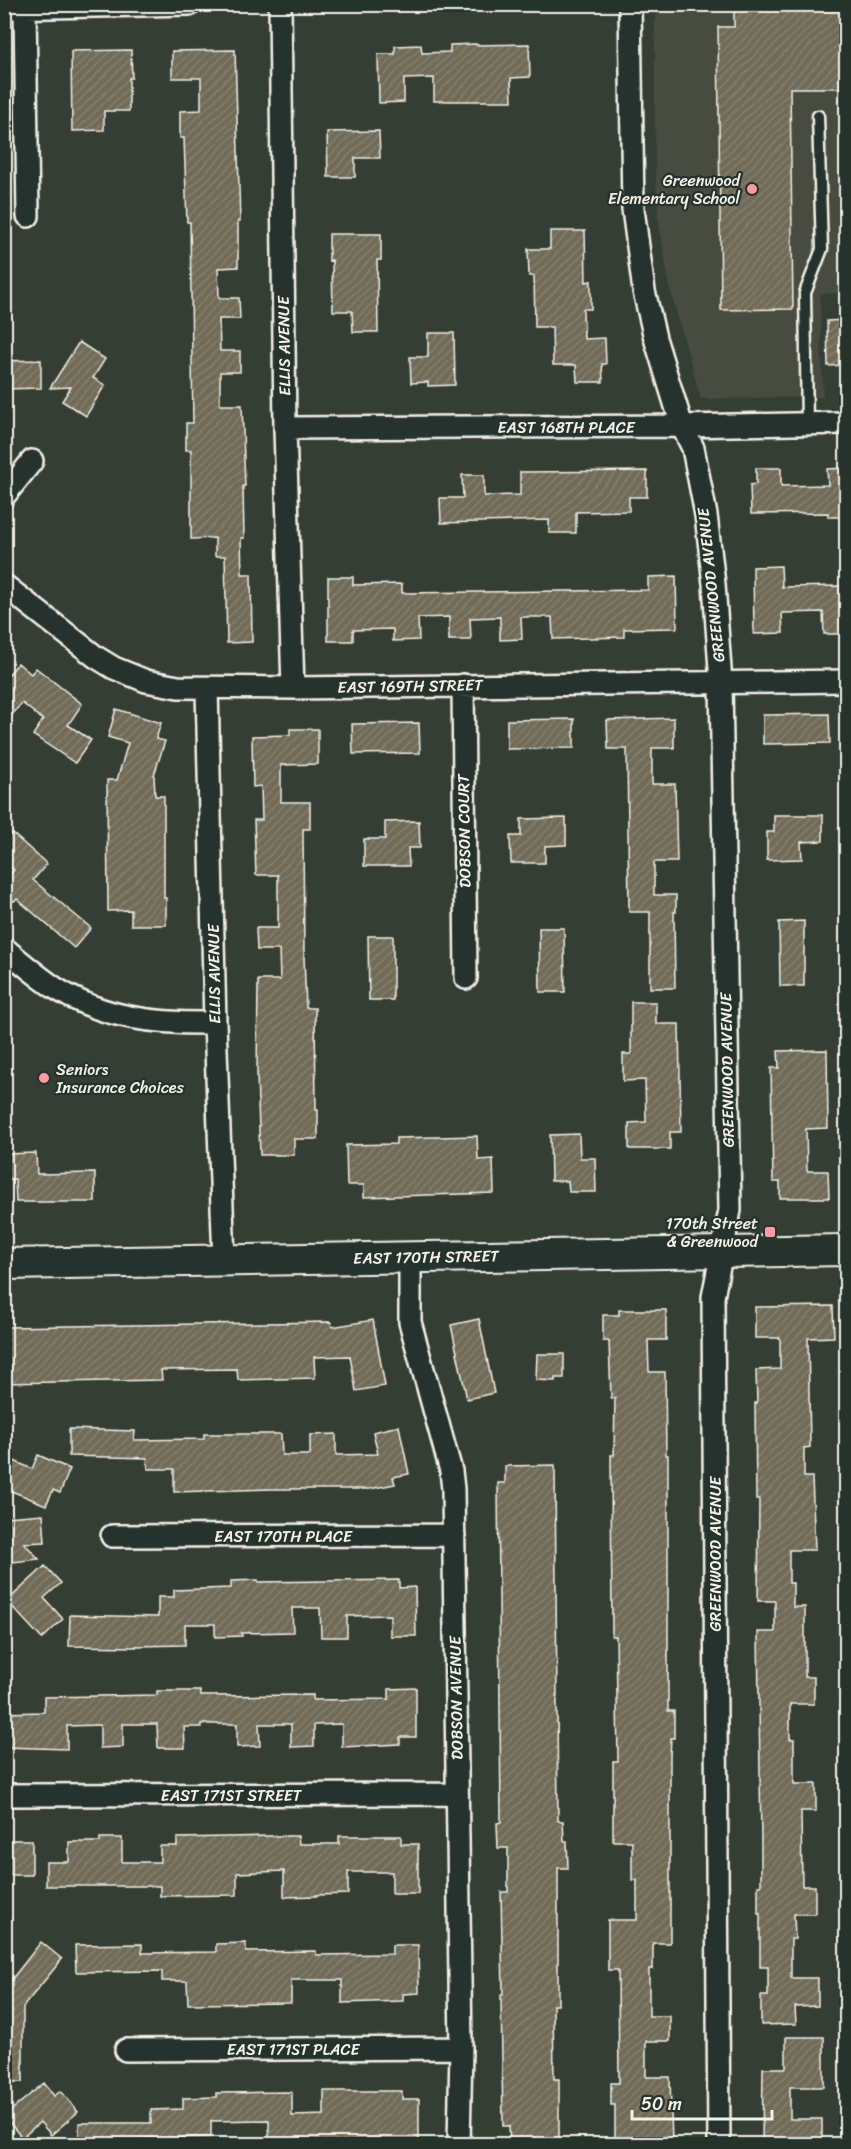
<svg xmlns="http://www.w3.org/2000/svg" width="851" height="2149" font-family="Sriracha,sans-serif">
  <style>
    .built { fill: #464b3f }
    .building { fill: url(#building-hatch); stroke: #f4f1e8; stroke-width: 1.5 }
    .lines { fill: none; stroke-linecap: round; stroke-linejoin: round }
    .lane-casing { stroke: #f4f1e8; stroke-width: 15 }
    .street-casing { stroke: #f4f1e8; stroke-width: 26 }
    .secondary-casing { stroke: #f4f1e8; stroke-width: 34 }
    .lane { stroke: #26332d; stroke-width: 10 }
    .street { stroke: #26332d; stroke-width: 21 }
    .secondary { stroke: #26332d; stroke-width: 30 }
    .poi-dot { fill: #ff9aa2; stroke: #26332d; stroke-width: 2 }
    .labels { text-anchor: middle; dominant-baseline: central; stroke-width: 4.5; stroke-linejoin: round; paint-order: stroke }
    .poi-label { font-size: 16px; fill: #f4f1e8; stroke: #26332d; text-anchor: end }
    .street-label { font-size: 16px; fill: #f4f1e8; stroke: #26332d }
  </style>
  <defs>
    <pattern id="building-hatch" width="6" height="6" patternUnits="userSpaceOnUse" patternTransform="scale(1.5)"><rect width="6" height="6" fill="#6f6a57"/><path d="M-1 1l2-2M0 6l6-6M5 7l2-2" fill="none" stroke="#84806f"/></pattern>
  </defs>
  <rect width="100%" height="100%" fill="#353e35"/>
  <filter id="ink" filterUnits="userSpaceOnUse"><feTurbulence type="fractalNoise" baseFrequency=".0167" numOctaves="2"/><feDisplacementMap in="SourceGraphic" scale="12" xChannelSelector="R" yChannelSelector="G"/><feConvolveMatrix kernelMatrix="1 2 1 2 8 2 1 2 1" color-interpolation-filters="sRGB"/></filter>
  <g filter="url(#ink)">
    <path class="built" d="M655,5h191v288l-26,1 3,103 -122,2 -31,-109 -12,-74 -3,-53z"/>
    <path class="building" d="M734,4h112v84h-56l3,221 -72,1 -3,-283h16z
      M476,44l1,1 52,-1 1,33 -19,1 1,23h-78v-23l-30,1v23l-25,1 -1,-49h17v-8l26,-1 1,8 28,-1v-7z
      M131,50l1,28h-3v33h-25v19l-32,1 -1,-80z
      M235,50l5,171h-2v46l-20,1 1,30h20l1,21h-21l1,32h20v21h-20v33h22l3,81h-2l1,52h-3l1,36h9l1,68 -25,1 -2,-87h-10v-18l-24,1v-89h-5v-27h7l-2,-130 -1,-71h-3l-3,-84h-4v-27l21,-1v-32h-29v-27z
      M379,131l1,27h-25v19h-27l-1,-45z
      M550,231h35l1,51 5,-1v28h-8l1,30 21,-1 1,26h-4l1,18h-26l-1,-17h-23l-1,-38h-17l-1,-51h-5l-1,-27h22z
      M329,234h52v26h-4l1,72h-25l-1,-21h-19l-1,-51 -3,1z
      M846,320v45l-18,1 -1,-45z
      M428,333h26l1,52 -27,1v-4l-17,1 -1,-26h18z
      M79,342l26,17 -12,19 12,7 -19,31 -24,-15 9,-14 -21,1z
      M41,360v28l-37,1v-28z
      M756,468h25v18l47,-1 -1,-16 19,-1v49h-18v-4l-77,1 -1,-29 6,-1z
      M647,471v26h-18v14l-53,1v21h-27v-13l-108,3 -1,-25h23l-1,-23h22v21l36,-1v-23z
      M781,566l1,21 61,-1 1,48h-20l-1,-22 -41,1 1,20 -29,1 -1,-67z
      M676,576l1,52 -53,1v8l-71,2 -1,-22h-31l1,22 -22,1v-23l-30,1 1,22h-22v-23l-31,1 1,22 -26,1v-12l-40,1v11h-25v-64h25v8l49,-1v9l246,-3v-13z
      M18,663l13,11 5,-6 46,36 -14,21 23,15 -16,23 -42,-28 10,-15 -21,-17 -18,21v-44z
      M116,709l45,14 -5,16 9,2 -11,34 1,21h9v102h2v27h-35v-15l-23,1 -1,-131h10l11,-37 -20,-6z
      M829,714l1,29 -67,1v-29z
      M674,718v30h-22v36h23l2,78h-23v33h22v17h-2l1,76h-25v-76h-21l-2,-163h-19l-1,-29z
      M574,719v29l-67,1v-29z
      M419,723l1,30 -67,1 -1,-30z
      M290,729h28v35l-37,1v37h29v27h-7l1,127 2,52h9l1,102h2v29h-24v16h-34l-3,-79 1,-96h22l-1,-30h-22l-1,-22h22v-53h-22l-2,-55h8l-1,-34 -8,1 -1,-51 38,-1z
      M774,815h49v26l-22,1 1,17 -35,1v-28h7z
      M566,818v27l-21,1v17h-34l-1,-27h11v-17z
      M419,821l1,27h-12l1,18h-45v-27h21v-17z
      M12,833l35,31 -14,16 58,48 -17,20 -57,-49 -3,2 -10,-8v-12l10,-11 -10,-9v-19z
      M804,921v65h-24l-1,-64z
      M539,928h25l1,64h-25z
      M368,936h25v64h-24z
      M631,1002h25v22h23l2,108h-11v17h-41v-26l17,-1 -1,-42 -22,1v-27h8z
      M827,1050l1,78 -22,1 1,42h21l1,27h-49v-16h-7l-2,-114h8l-1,-17z
      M579,1134l1,24h15l1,34h-27l-1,-11h-17l-1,-46z
      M477,1136l1,24 15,-1 1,34 -130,4v-12h-17l-1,-40 50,-1v-6z
      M36,1153l1,21 58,-1v29h-79l-1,-23h-11v-25z
      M833,1306l1,31 -26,1 2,109 -6,1v29h8l3,73h-26v33h4v24h12v70h9v27h-24v35h4v45h22v27h-15l1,75h13v28h-21l1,25h-4v39h27v28l-23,1 1,17 -35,1v-29h7v-29h-8v-53h-2v-28h3v-44l-3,-210h17v-31h-17l1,-102h-3l-1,-96h2l-1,-33 24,-1v-31h-25v-31z
      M619,1310h47v30h-18l1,32h16l1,83h2v256h6v27h-3l-1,18v187h-17v26h-4v47h21v25h-24v36h24l2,67 -57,1v-40h-4v-22h8l-1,-113h-10v-50h29v-40h-5v-39h-19v-80h5l-2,-125h-4l-1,-181h3l1,-57h-4l-2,-57h-6v-26h16z
      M479,1319l15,74 -27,6 -16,-74z
      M373,1320l12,66 -29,5 -6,-35 -36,1 1,21 -77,2 -1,-11 -76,1 1,10 -158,3v-56l327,-5 1,5z
      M537,1354h27v24h-9v3l-19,-1z
      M399,1426l10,48 -16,3 2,7 -25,5h-98l-98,3v-23h-26l-1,-11 -78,-2v-27l66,2 -1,9 70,-1v-5h77l1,21h28v-20l26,-1v21l42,-1 -5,-22z
      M38,1455l32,14 -10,24 -7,-3 -7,15 -42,-17v-10l8,-18 20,9z
      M555,1465l3,356h5l1,20h3l1,27h-10v137h-5l1,74h5v66h-49l-1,-19h-6l-2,-131h2l-2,-103h7v-44h-10l-1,-25 4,-1 -3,-339h7v-17z
      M43,1514l2,28 -21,1 15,16 -35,4v-27l5,-1 -2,-18z
      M45,1566l16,17 -17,15 19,21 -21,20 -35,-38z
      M258,1580v2l141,-2v8l16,-1 1,49h-26v-21l-43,1v21h-26l-1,-29h-28l1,24 -52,1 1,3 -27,1v-13h-30v21l-49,1v1l-67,-1 1,-31 88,2v-20h16v-7l57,-2v-7z
      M416,1688v49h-16v7l-58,3v-23l-28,1v21l-23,1v-23h-32l1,22 -23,1v-23h-36v3h-17l1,21h-27l-1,-24h-34v23l-23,1v-23l-33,1v23l-63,-2v-34l40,-1v-15l113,-2v-4h43l1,5 112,-1v5l76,-1v-10z
      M271,1836h27l1,8h40v-8h62v8h17v50h-26v-22h-44v22l-32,1v1l-32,1v-26l-47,2v22l-77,1v-10h-114v-24h23v-20h31v-4h22v24h38v-16h17v-8z
      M4,1840h28v35h-28z
      M41,1942l21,17 -39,48v75h-19v-93z
      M246,1943v9l70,-1v4l76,-1v-9h26l1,48 -16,1v7l-61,2v-23h-51v23l-103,1 -1,-23h-25v-10l-86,1 -1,-27 67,-1v9l74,-1v-8z
      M786,2037h38v50h-34v32h32v26h-60l1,-77h23z
      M44,2083l10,13 7,-5 17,21 -27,23 -11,-13 -18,16 -18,-22z
      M324,2091h78v8h17v46h-82v-2l-68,1v-24l-58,1v16l-67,1v7h-65v-22h72v-13l32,-1v-11l33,-1v-4l76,-1v24l32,-1z"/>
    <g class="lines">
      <defs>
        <path id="lane" d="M807,423l-2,-130 17,-44 -4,-133"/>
        <path id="street" d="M280,4l5,424 8,260
          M630,4l3,205 11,82 11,47 27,88 11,22 13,67 8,69 7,99 9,527 -17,87 6,847
          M4,8l186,-4
          M25,8l3,208
          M285,428l397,-2 164,-3
          M4,496l28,-35
          M4,585l92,72 18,11 32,13 32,6 115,1 553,-7
          M463,685l3,293
          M207,688l8,335 9,237
          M4,948c17,14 33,28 51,40 49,31 104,36 160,35
          M410,1257v65l41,149 2,18 8,559 -2,96
          M112,1536l342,-1
          M4,1795l453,-1
          M126,2050l335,-2"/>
        <path id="secondary" d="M4,1264l842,-14"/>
      </defs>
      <use href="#lane" class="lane-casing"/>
      <use href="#street" class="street-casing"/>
      <use href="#secondary" class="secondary-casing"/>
      <use href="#lane" class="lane"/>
      <use href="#street" class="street"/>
      <use href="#secondary" class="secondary"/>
    </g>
  </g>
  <g class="poi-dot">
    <circle cx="752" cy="189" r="6"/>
    <circle cx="44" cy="1078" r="6"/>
    <rect x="764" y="1226" width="12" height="12" rx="3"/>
  </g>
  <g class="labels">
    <g class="poi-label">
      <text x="740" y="180">Greenwood<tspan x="740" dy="18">Elementary School</tspan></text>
      <text x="56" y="1069" text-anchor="start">Seniors<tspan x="56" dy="18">Insurance Choices</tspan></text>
      <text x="758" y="1223">170th Street<tspan x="758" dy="18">&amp; Greenwood</tspan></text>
    </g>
    <g class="street-label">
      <text transform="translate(284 346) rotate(-91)">ELLIS AVENUE</text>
      <text x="566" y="427">EAST 168TH PLACE</text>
      <text transform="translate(711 585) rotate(-96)">GREENWOOD AVENUE</text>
      <text transform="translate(410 686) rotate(-1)">EAST 169TH STREET</text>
      <text transform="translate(464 831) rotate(-91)">DOBSON COURT</text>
      <text transform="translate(214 974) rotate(-91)">ELLIS AVENUE</text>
      <text transform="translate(727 1070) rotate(-91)">GREENWOOD AVENUE</text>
      <text transform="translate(426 1257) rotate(-1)">EAST 170TH STREET</text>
      <text x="283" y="1536">EAST 170TH PLACE</text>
      <text transform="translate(715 1554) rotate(-90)">GREENWOOD AVENUE</text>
      <text transform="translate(456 1698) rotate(-91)">DOBSON AVENUE</text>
      <text x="231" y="1795">EAST 171ST STREET</text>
      <text x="293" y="2049">EAST 171ST PLACE</text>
    </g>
  </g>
  <rect width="851" height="2149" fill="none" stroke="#26332d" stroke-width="24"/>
  <rect x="12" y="12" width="827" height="2125" fill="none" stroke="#f4f1e8" stroke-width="2" filter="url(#ink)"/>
  <path d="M632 2110v9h140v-9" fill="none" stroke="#f4f1e8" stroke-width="3"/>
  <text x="641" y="2110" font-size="18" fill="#f4f1e8" stroke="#26332d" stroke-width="4.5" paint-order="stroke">50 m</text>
</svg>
